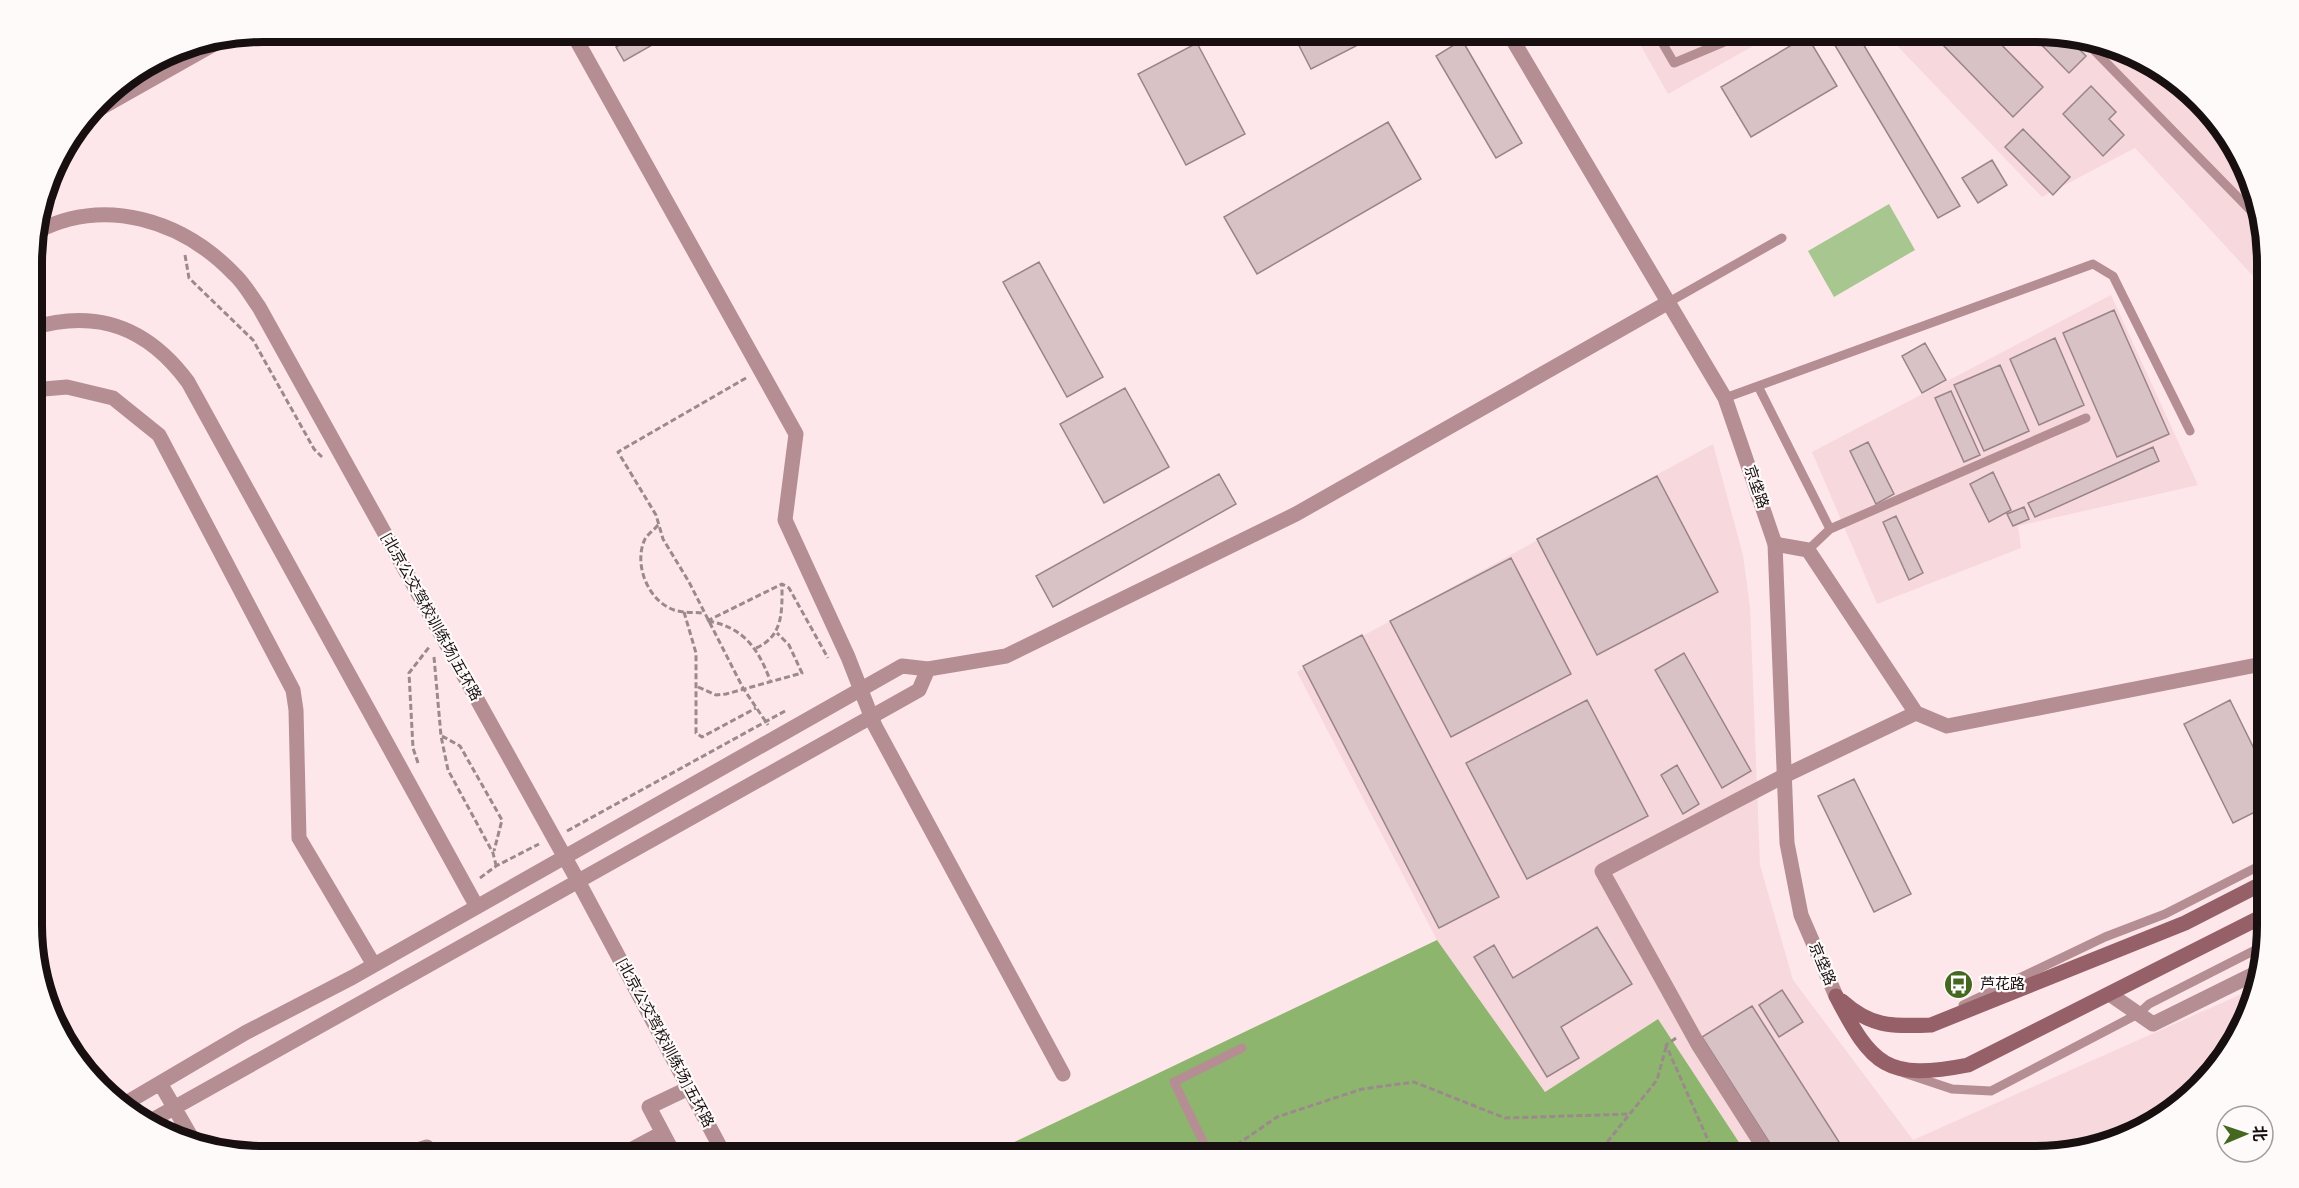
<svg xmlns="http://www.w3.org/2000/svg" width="2299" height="1188" font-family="'Source Sans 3','Noto Sans SC',sans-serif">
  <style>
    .built { fill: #f7d8dc }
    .green { fill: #a8c790 }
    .forest { fill: #8eb56e }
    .building { fill: #d8c2c5; stroke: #998487; stroke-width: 1.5 }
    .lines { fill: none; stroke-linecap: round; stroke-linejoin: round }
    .path { stroke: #9b8a8c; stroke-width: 3; stroke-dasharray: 6 3; stroke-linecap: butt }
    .service { stroke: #b58e93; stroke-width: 9 }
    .minor { stroke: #b58e93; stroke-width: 15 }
    .tertiary { stroke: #b58e93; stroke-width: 15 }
    .secondary { stroke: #966068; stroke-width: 15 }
    .labels { text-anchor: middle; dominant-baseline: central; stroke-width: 4.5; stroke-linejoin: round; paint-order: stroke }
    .street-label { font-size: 15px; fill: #170f10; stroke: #fefafa }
    .poi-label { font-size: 15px; fill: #170f10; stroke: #fefafa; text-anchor: start }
    .rim { fill: none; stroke: #170f10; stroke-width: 8 }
  </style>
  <rect width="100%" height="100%" fill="#fee7ea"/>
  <path class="built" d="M1633,32h145l-110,62z
    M1884,32h152l103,24 50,33 39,45 38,99v57l-131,-142 -93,49z
    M2111,295l87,190 -180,41 3,22 -144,56 -65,-152z
    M1713,444l30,111 7,52 10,258 33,115 120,160 340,-151 -10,39 -33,50 -46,40 -54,26 -59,12h-303l-90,-137 -113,73 -108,-152 -140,-268z"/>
  <path class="green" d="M1889,204l26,46 -81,47 -26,-46z"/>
  <path class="forest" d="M1437,940l108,152 113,-73 90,137h-763z"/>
  <path class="building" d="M644,32h31l-51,29 -8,-14z
    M1292,32h56l8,14 -45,23z
    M1827,32h29l104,174 -22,12z
    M1959,32h30l54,55 -30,30 -69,-71z
    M2029,32l40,7 17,17 -17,17z
    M1807,36l30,50 -86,51 -30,-50z
    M1462,40l60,103 -26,15 -60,-102z
    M1197,43l48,91 -59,31 -48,-91z
    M2091,86l25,26 -7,7 15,16 -21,21 -40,-42z
    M1388,122l33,57 -164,95 -33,-57z
    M2023,129l47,48 -17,18 -48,-48z
    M1992,160l15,25 -29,18 -16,-25z
    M1039,262l64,115 -36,20 -64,-115z
    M2114,310l55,124 -52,23 -54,-124z
    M2055,338l29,67 -45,20 -29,-66z
    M1925,343l21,37 -24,13 -20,-37z
    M2000,365l29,66 -45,20 -30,-66z
    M1125,388l44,79 -65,36 -44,-79z
    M1951,391l29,64 -16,7 -29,-64z
    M1868,442l26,52 -18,10 -26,-53z
    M2153,447l6,14 -124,56 -7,-14z
    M1993,472l18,38 -22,12 -19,-38z
    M1219,474l17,30 -183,103 -17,-31z
    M1657,476l61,116 -121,63 -60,-116z
    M2024,507l5,12 -16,7 -6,-12z
    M1896,516l27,57 -14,7 -26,-58z
    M1511,558l60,116 -120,63 -61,-116z
    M1362,635l137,262 -60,31 -136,-262z
    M1684,653l67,118 -29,17 -67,-118z
    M1587,700l61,116 -121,63 -61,-116z
    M2230,700l37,75v31l-34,17 -49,-99z
    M1677,765l22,39 -16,10 -22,-39z
    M1854,779l57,115 -37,18 -56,-116z
    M1597,927l35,57 -71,43 18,31 -32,19 -73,-120 20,-12 19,33z
    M1782,990l21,32 -24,15 -20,-32z
    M1752,1006l96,150h-70l-76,-119z
    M2211,1076l-47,42 -54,26 -9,2z"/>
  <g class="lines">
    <path class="path" d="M185,255l4,23 64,62 61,109 8,8
      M746,378l-128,74 38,63 7,24 26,43 54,106 25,37
      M658,525c-3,4 -10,9 -13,14 -12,25 3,62 29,71 9,3 19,2 28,3
      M684,612l12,41v80l6,4 54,-29
      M707,621l75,-37 7,4 39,70
      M708,621c35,6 50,27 62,59
      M756,648c28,-12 26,-38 26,-64
      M434,657l7,79 7,34 45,83 3,12
      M698,687l18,8 10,-1 76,-21 -13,-28 -12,-12
      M442,736l18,10 42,74 -8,31
      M418,763l-5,-15 -4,-75 21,-27
      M567,831l218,-120
      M480,878l16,-12 43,-22
      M1676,1038l-10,7 49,111
      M1222,1155l55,-38 85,-28 52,-7 91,36 125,-4
      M1596,1156l61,-76 9,-33"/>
    <path class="service" d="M1656,32l18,31 74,-31
      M2087,43l175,179
      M1669,302l113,-64
      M1758,386l72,143 -22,21
      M1725,398l368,-134 20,12 77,155
      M1830,529l256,-111
      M1963,1005l142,-68 60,-23 102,-52
      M1904,1073l48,16 39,2 147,-77 11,-10 114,-58
      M1210,1156l-36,-74 68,-34"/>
    <path class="minor" d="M572,32l224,402 -11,86 63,137 27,69 188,348
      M36,232c69,-36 146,-12 198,42 10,9 17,22 25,33l319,574 147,275
      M32,328c66,-20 116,0 156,54l289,525
      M32,390l35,-3 46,11 46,37 134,255 3,20 3,128 75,127
      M1775,544l33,6 108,163 31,13 320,-63
      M2111,995l42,29 103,-51
      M160,1083l33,57
      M121,1106l124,-73 108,-56 549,-311 26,3 78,-13 290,-142 373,-212
      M147,1123l772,-433 9,-21
      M399,1156l28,-9 10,9
      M619,1156l43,-23
      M675,1156l-26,-49 40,-19
      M1769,1156l-70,-110 -97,-175 180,-94 134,-64"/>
    <path class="tertiary" d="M1508,32l217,366 50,146 12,299 14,72 35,81
      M92,113l131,-74"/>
    <path class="secondary" d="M1836,996c36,70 51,85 132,69l299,-151
      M1842,1001c30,27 51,25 89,24l254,-102 82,-42"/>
  </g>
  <defs>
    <symbol id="bus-disc" viewBox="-11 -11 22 22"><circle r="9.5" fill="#456820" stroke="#fefafa"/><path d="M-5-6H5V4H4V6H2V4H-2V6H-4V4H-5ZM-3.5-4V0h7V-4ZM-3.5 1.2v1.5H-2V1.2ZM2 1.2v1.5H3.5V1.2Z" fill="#fff"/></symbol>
  </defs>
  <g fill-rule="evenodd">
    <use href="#bus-disc" x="1942" y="968" width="33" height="33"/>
  </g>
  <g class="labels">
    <g class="street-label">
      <text transform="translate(1756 487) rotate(71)">京垡路</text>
      <text transform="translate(431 617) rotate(61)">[北京公交驾校训练场]五环路</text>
      <text transform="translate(1822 964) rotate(67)">京垡路</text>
      <text transform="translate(665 1043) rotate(62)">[北京公交驾校训练场]五环路</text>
    </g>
    <g class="poi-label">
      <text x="1980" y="984">芦花路</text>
    </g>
  </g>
  <path d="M0 0H2299V1188H0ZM263 42H2036A221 221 0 0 1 2257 263V925A221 221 0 0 1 2036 1146H263A221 221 0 0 1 42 925V263A221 221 0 0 1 263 42Z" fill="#fefafa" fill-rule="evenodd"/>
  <path class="rim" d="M263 42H2036A221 221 0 0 1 2257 263V925A221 221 0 0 1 2036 1146H263A221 221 0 0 1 42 925V263A221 221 0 0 1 263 42Z"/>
  <g transform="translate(2245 1134) rotate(88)"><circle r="28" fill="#fefafa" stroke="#a29c9c" stroke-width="1.5"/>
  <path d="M0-4.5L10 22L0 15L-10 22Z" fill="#456820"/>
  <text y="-9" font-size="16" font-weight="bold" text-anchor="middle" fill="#170f10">北</text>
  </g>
</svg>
